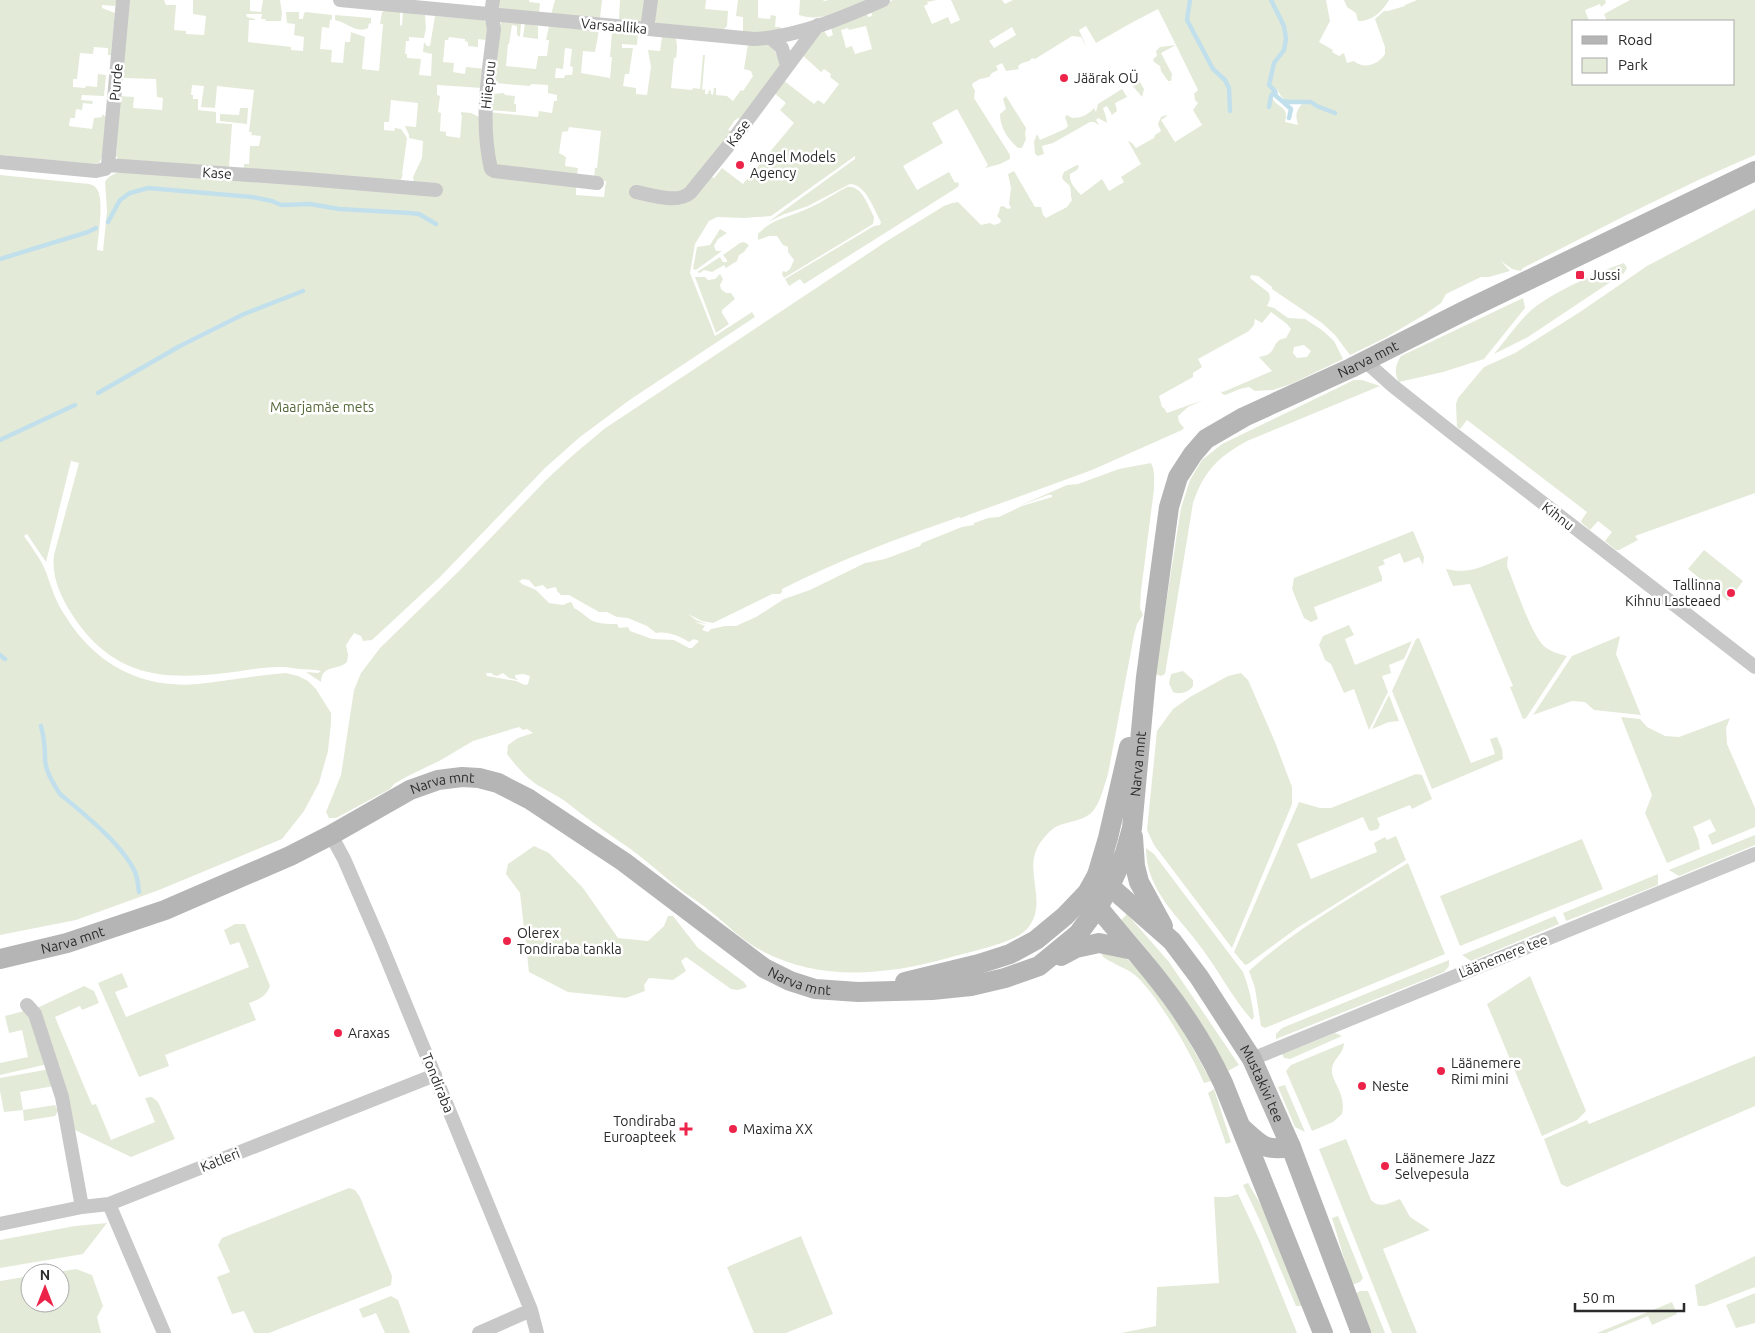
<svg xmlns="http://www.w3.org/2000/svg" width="1755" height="1333" font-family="Ubuntu,sans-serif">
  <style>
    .green { fill: #e4ead8; fill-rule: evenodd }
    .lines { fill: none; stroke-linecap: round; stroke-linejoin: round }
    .stream { stroke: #c2e0ec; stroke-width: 4.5 }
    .street { stroke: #c8c8c8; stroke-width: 14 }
    .secondary { stroke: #b5b5b5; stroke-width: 20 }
    .poi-dot { fill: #ec2449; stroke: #fff; stroke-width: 2 }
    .labels { text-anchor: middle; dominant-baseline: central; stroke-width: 5; stroke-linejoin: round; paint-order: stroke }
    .street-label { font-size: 14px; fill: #2b2b2b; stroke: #fff }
    .poi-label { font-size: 14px; fill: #2b2b2b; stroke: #fff; text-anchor: start }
    .park-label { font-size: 14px; fill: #546838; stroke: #fff }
  </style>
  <rect width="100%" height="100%" fill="#fff"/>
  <path class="green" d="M0,0h117l-2,6 -13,-1v3l13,5 -4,42h-3v-7l-14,-1 -1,7 -13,-1 -3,26h-4v8l12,1 1,-2 11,1 1,-13 8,1 -2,21 -22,-1 -1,5 12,1 -1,3 -9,-1 -1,7 -6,-1 -1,9h-5l-1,8 23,3 2,-11 8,-1v-3l4,3 -4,40 -3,6 -5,1 -94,-9z
    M129,0h35l2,5h10l-2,25 12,1v3l18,1 2,-19 -13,-2v-14h57v11l11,1 2,-12h17l2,13 -1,8h-15l-1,-2h-4l1,-5h-16l1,3 8,2v1h-6l-1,22 43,5v3l12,1 1,-14 -10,-2 1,-11 -8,-1 -1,-11h13v7h4l1,-6 2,-1 26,3v4l-2,1 -1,8 -7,-1 -2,22 12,1 -1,12 12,1 2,-21h5l1,-10 14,5 -3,32 17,2 4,-47h-3l2,-12 3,-1h15v14l2,1 1,-14 22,3 1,13 -2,10 -15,-1v4h-3l-1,13h2v4l14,1 -2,16 12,1 1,-22 -9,-2 1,-10 3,4h3l5,-30 49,4 5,8 -3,12 -8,-1v8l-10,-1v-4l-3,-1v-2l-16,-2 -1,3h-3l-2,22 11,1 -1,9 12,2 1,-7 20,2 -4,19 -45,-3v10l3,1 -2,16 3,1 -1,18 6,1v4l14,2 2,-23h-1v-3l10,1 8,4 6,49 91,21v8l28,2 2,-16 -12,-1 1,-12h2l4,-37 -32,-4 -1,4 -6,1 -3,21 7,4 -1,9 13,2 -1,7 -81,-8 -8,-55 50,5 1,-6 13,2 2,-12h3v-6l-9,-2v-8l-17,-1 -1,2 -36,-3 6,-59 2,-2 19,1 -1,14 -3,-2v-9l-5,-1 -3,19h-1l-2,22 30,3 2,-13h9l2,-16h-3l3,-14 50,4 -4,22 -12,-1 -2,22 29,5 2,-21h-2l2,-24h26l-1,12 -15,-1v4h11l-4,26h-4l-2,12 13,2v6l11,1 4,-28 -3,-17 12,1 2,-14h13c3,6 2,15 1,21h-2l-3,30 21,2 1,-2 7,1 3,-34h2l-3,35 3,-1v5h3l1,-4 2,1v3l2,1 1,-7h2v7l11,1 6,5 8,-11 2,1 10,-15 -2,-5 -7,-2 4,-25 21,1 8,9 3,13 -37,53 -5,-2 -3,2 -7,10 5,2 -56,71 33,-27 4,2 8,-10 21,16 51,-61 -14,-13 6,-7 -13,-11 10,-12 31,24 4,-4 6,4 15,-20 -9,-7 1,-3 -7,-5 -3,3 -20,-18 22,-25 5,8 5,-2 -2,-7 36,-14 1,3 4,-1 -1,-6 22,-10h44l-10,2 1,2 -4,2 8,18 16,-7 3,7 9,-4 -9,-20h51l3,4 8,-4h313l4,21 -11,21 14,8 -1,2 7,4 5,-3 3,10 7,-2c10,9 25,3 31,-7v-7l-10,-28 9,-8h4l17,-5v-1l12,-5h188l1,3 -5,4 -1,-3 -15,6 4,11h-15v63h160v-63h-127l-3,-7 26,-14h125v155c-79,33 -155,74 -232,113l-2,3 -9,-2 -11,-8 9,10 -21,6h-8l-35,17 -5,9 -17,12 -39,23 -35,17 -15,-20 -13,-12 -50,-34v-2l-14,-11 -7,-1 -1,3 19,15 1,6 -3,7 7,2 14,10 17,1 17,11 12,11 9,18 -52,25 -18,6 -18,1 -6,-4 -9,2 -15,6 -3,-1 -1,-3 2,1 49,-21 -13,-14c3,-1 6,-1 8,-2 10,-5 5,-15 19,-17l5,-9 -4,-5 -16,-12 -9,11 -7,-4 -1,6 -5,6 -51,28 4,8 -9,6v4l-34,19 3,11 2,1 3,5 36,-13 -15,7 -10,9 1,6 5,6 -2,2 -90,40 -121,44 -10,4 -2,-1c-60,21 -120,43 -177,72v3l-2,2h-8l-59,29 -11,-2 -14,-7 8,6 11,4 -12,-2 10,4 -3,4 6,2 3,-3 14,-3h11l20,-9 28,-18 26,-9 55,-27 20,-4 35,-13 2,-3 40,-16 12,-2v-2l14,-5 11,-1 23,-11 30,-9v-2h-4l-29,11 48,-21 11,-1 41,-15 32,-6c4,7 3,17 3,26l-13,102 -1,17 3,7 -6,9 -3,11 -26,139c-4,12 -7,27 -15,37 -9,11 -28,10 -39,17 -6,4 -10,10 -14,15 -19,28 11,61 -14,87 -14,14 -58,22 -78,28 -63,18 -135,24 -193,-11 -18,-11 -28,-23 -44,-35 -8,-7 -17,-13 -26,-19 -19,-14 -36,-31 -56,-45 -22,-15 -43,-30 -64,-47 -7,-5 -16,-9 -24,-14 -12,-6 -26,-22 -34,-33l1,-9 10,-7 15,-5 -6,-4 -4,1 -4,-3 -46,14 -32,19 -35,17 -12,7 -4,5 -54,29h-7l-3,-6 15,-37 13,-85 7,-17 19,-25 80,-78 86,-90 26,-24 32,-27 283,-188 57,-35 8,-3 6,-1 23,23 9,-2 4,2 6,-2 1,-3 -4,-4 2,-4 1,-5 3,-1 5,3 3,-1 -2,-4 2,-16 -3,-14 6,-3 21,36h6l2,8 3,3 21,-11 5,-7c-2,-5 0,-11 -3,-15 -3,-3 -5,-3 -7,-8l2,-5 13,-7 2,1 -2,4 -7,4c-1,9 5,14 11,21l21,-16 7,12 15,-9 -3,-5 20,-13 -13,-23 4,2 4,5 18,-10 1,-3 6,-4 -3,-7 3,-7 5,-2 1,1 -6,4 14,22 27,-17 -9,-15 5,-7 -3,-3 -1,-6 4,-4 -22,-45 -15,8 11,21 -1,7h-3l-7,-10 -1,-5 -6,-4 -1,-3 4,-3 -1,-5 4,-4 16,-2 -18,-36 -25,13 -37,21 -10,-17 -7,4 8,18 -6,-11 -9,-1 -37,23 -3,-1c-3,5 -9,3 -14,8l1,3 -13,2 -4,-8 -6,3 2,4 -6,3 -3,4 -9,2 -7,4 -1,2 3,6 -1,7 36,57v4l-10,5 -15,4 3,-3 -31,-56 -25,14 11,20 -40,23 14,24 32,-18 6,11 2,-1 2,2 -1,3 -154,97 -4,-5 -11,7 -4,-7 89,-53 6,-1 1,-3c-7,-12 -15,-38 -31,-38l-42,22 -26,9 -14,7 87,-63v-3l-84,60 -27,2 -27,-1 -8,4 -14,23 -5,29 25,63 37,-24 3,5 -124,82 -51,38 -35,31 -105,109 -68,63 -9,1 -2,-5 -7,-3 -8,12 2,10 -1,7c-10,9 -25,2 -26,20l-15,-10 12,1 3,-2c-7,-2 -15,-1 -22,-2 -24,-5 -41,0 -65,3 -65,8 -115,8 -157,-50 -14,-21 -26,-42 -23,-67l25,-92 -8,-2 -25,101 -19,-28 -3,2c8,12 17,23 22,36 6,17 10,31 20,45 30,48 76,72 132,67 30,-3 59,-9 88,-11l12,3 10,5 8,8 15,24v10l-3,28 -9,32 -15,28 -22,28 -123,51 -83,30 -76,15v-760l89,9c3,1 5,1 7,4 9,9 2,49 1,62l6,1 4,-40 -2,-29c4,-7 11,-9 18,-11l291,11 -1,-5 9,-19 1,-17 -14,-3v-3l-4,-9 11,1 2,-24 -27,-3 -2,22h-5v8l10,1 1,-3 6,1 6,9 -5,37h1l-3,6 -156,-9v-8h5l1,-18h9l2,-10 -10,-1 1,-3h-3l5,-42 -37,-4 -2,22 -14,-1 3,-21 -12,-1 -1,10h2v4h5v11l18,2v11l16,1 -3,43 -110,-7 -3,-4 4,-60 14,1 -1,11 29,2 1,-12 -6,-1 -1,-18 -34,-1zM866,26l6,23 -17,5 -3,-8 -6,2 -5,-18 7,-2 1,2zM1012,27l4,8 -22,13 -5,-7zM565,48l7,1 -2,17 3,1 -1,8h-7l-1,3h-9l1,-10 7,1zM1277,89c8,17 13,10 26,14 -7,8 -8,11 -5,22l-13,-3c5,-18 -10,-13 -14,-27l1,-3zM1304,345l7,6 -4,6 -10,1 -4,-5 1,-6zM523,579l6,1 6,7 8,-2 4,4 9,-2 1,4 4,4h8l30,17h8l10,5 11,1 19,8 9,7c12,-2 23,3 33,9l5,-3 5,2 -7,7h-3l-15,-8 -22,-1 -22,-8 -2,-4 -9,1 -2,-4c-9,0 -22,0 -29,-6 -5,-4 -8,-7 -14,-10l-2,-5 -2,-1 -7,3 -14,-2 -13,-13 -14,-6 -3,-3zM486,673h6l1,2 4,1 6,-3 6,5 9,2 -3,-3v-2l8,-1 7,2 -2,8 -3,1 -9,-4 -29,-5z
    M497,0h32v2l10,1 1,1 -1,9 -38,-3 -3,-5z
    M555,0h47l-2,18 -49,-3z
    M620,0h28l-7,22 -22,-3z
    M655,0h51l-1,9 23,2 -1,15 -4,4 -67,-7 -2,-3z
    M738,0h20v18l12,1 1,-4 5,1 -1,11h6l-2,3 -20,3 -16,-1v-15l-7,-1z
    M800,0h23l1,1 5,-1h38c-21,9 -46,23 -68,15z
    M1344,0h45c-6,11 -18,22 -31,21l-2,-8 -9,-6z
    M335,15l36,3v6l-2,-1 -1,5c-11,6 -22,-6 -33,-8z
    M525,23l13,3v13l-15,-2z
    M1132,72h2l10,17 -2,8 -15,-18z
    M1122,89l5,8 -12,6 2,8 -5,4 -5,-9 -4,2 3,9 1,6 -9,-5 -2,2 3,5 -5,-3h-4l-37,21 -11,3 2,8 -6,2 -3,-2 -1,-12 3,-8 3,6 25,-11 3,-3 -3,-9 2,-2 5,3c9,0 16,-3 22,-10l2,4 2,-8z
    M504,93l1,2 10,1 -1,8h2v8l-28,-2 5,-16z
    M1006,96l20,32 -1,6 1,5 -4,9h-4c-10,-9 -18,-20 -18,-34l6,-5 -3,-10z
    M240,108h8l-1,16 -27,-3v-7l19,1z
    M847,187c15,-2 21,19 27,30l-1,7 -89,54 -2,-4 1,-3 3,1 4,-3 4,-9 -6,-8v-5l-5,-2 -6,-9h-8l-11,4v-6c13,-14 27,-16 44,-23 16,-6 30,-16 45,-24z
    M1755,209v284l-120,43 3,4 -19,10h-3l-11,-9 7,-9 -14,-11 -8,9 -8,-7 -1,-2 6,-9 -120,-92 -7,9 -3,-2 -1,-23 2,-6 26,-31 31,-14 65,-41 67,-46z
    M720,229l7,4 -9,6 -4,7 2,5h6l-26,19 -3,-1 4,-22 13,-2z
    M744,242l5,3 -5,7 -5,3 -2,6 -11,7 -2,-3 -12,7 -8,-2 -4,3 -3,-1 23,-15 3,5h4v-2l-4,-5 17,-12z
    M1624,263l3,5 -3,5 -96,64 -34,17c12,-14 27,-36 41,-47 21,-16 63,-35 89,-44z
    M720,274l3,5 -3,6 1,4 5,4h5l4,6 -13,11v3l7,11 -13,9 -21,-56h10l3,3 7,-1z
    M1523,298l2,10 -41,51 -41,13 -44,10c-5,-9 -4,-17 2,-26z
    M1354,380h8l18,6 -133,55c-29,16 -43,30 -54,62l-28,171 -4,2 -6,-2 26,-166 9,-28 12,-20 20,-16z
    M1413,531l11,26 -1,8 -4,-8 -15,6 -4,-10 -17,7 2,4 -7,3 4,10v4l-68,26 4,12 -7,3 -7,-4 -12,-29 2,-11z
    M1704,550l39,31 -15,20 -40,-32z
    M1508,556l-1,10c8,19 24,69 38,81 7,5 14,7 22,9l-41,62 -3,1 -13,-32 3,-1 -43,-102 -17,2 -7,-17c26,6 38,-4 62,-13z
    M1349,625l5,10 -9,4 10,26 57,-24 -8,18 -15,6 2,8 -9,3 6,16 -19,38 -15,-41 -10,4 -13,-29 -6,-4 -6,-15 4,-9z
    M1620,636l-4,18 25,61 -47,-5 -9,-8 -13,-1 -39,14 39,-59z
    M1419,638l52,125 24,-9 -5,-15 7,-2 5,12 1,10 -71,30 -40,-98 24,-52z
    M1183,671l10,9v6c-4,6 -13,9 -20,6l-4,-9 2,-9z
    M1241,673l7,7 27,62 17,45v17l-60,144 -78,-103 -7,-15 10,-99 16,-22 17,-12 38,-21z
    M1389,695l10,26 -10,1 -17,7z
    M1621,717l19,2 7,8 18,9 14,1 51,-19 -4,10 1,16 28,64v19l-43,18 -4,-10 8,-4 -6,-12 -17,8 5,12 2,10 -33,14 -22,-50 7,-18z
    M1416,774l6,1 10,24 -20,10 -2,-4 -33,13 3,7 -2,4 -7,2 -2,-1 -6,-13 -66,27 14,35 66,-27 -3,-9 11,-6 2,3 9,-4 10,24 -109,68 -49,36 -3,1 -11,-13 65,-150 21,6h11z
    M1755,835v10l-76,31 -10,-6z
    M1582,839l21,50 -143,57 -20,-50z
    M534,846l15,7 34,35 35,50 30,3 16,-15 4,-10h5l25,32 46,34 3,5 -9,3 -7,-1 -45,-32 -5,4 5,10 -13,9 -24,-2 -5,7 1,6 -19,7 -58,-6 -39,-20 -9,-79 -14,-19 2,-10z
    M1146,848l8,6 89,118c6,15 9,30 11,45l-2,3c-19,-21 -32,-47 -49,-70 -23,-33 -57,-58 -57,-102z
    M1408,863l37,91 -180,74 -4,-2 -6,-38 -6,-17c47,-43 105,-75 159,-108z
    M1658,874v11l-92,36 -3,-8z
    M1127,914l42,48 70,103 -11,6c-30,-57 -64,-104 -107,-151z
    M1555,916l4,8 -88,37 -9,-6z
    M235,924h10l25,62c-4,11 -11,13 -21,17l7,17 -91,35 4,11 -30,11 -41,-94 24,-10 6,14 -13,5 11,25 123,-50 -10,-25 -9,3 -6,-15z
    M1102,951l25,8 14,13 41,57 29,52 -7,2c-13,-30 -45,-86 -69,-108 -8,-7 -30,-14 -33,-20z
    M1449,960v6l-5,6 -168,67v-5l6,-6z
    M1530,976l56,135 -9,9 -35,16 -55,-132z
    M84,986l10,5 5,12 -17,7 -2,-4 -25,11 37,88 4,-1 15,36 44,-18 -10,-24 7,-1 6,5 17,37 -44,18 -56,-27 -38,-122z
    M24,1011l7,7 17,46 -48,11v-12l28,-6 -6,-27 -13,3 -4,-17z
    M1335,1033l7,3 -52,23 -6,-1 -2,-4z
    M1344,1043c0,10 -10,15 -12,25 -2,13 15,25 10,46l-9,8 -21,9 -26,-60 5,-6z
    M1755,1056v50l-188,81 -6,-3 -17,-45 43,-19 2,4z
    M50,1069l4,17 -34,6 3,18 32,-5 3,6 -3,5 -31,5 -1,-11 -19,2 -4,-21v-13z
    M1285,1085l20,47 -10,-5 -17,-40z
    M1214,1089l17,53 -5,2 -18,-51z
    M1346,1139l25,61c9,9 18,3 29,-1l10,18 20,13 -47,19 34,84h-25l-73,-184z
    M1248,1183l16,27 38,96h-6l-36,-85 -17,-36z
    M349,1188l6,2 5,7 32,79 -1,9 -122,48h-15l-10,-22 -12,3 -15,-37 13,-5 -12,-27 4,-7z
    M1238,1194l22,47 37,92h-176l35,-7 1,-39 62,-4 -5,-86h15z
    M1338,1216l25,62 -3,4 -8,3 -20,-67z
    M107,1223l-24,31 -83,14v-28l75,-14z
    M801,1236l32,78 -47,19h-32l-27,-66z
    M1755,1256v31l-50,19h-7l-3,-21z
    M76,1269l16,6 11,31 -6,11 4,16h-101v-52l30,-5v27h30v-30h-9z
    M1360,1291h8l17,42h-14l-16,-39z
    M1755,1293v30l-19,5 -10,-23z
    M391,1296l7,4 12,33h-25l-9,-20 -13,5 -4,-9z
    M1672,1302l5,12 -25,11 -4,-9 -42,17h-9z"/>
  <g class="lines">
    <path class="stream" d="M1190,0l-3,20 26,49 12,11 4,8 1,23
      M1271,0l13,26 2,13 -2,11 -10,13 -5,22 6,6 1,5 6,5 7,1h22l6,4 18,7
      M1282,101l9,8 -2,9
      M1269,107l2,-11 4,-5
      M108,222l12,-22 10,-7 18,-5 104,9 20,4 9,4 29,-1 29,5 71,4 9,1 17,10
      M0,259l88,-27 8,-4
      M98,393l82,-47 64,-32 59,-23
      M0,440l75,-35
      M0,655l5,4
      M41,726c3,11 4,20 4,32 0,13 8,25 15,36 24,20 62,50 75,78 3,7 3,13 4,20"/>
    <path class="street" d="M340,0l414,39c44,-2 88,-21 129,-39
      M493,0l-2,14 3,15c-6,47 -14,93 -3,140l3,2 103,12
      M647,29l4,-29
      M771,38l11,10 5,18
      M0,162l96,9 9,-2 3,-4 198,14 130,11
      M108,165l15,-165
      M636,192c16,3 41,12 54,1l39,-48 89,-120
      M1365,361l28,25 58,46 304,235
      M331,835l13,24 36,83 151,368 6,23
      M27,1005l8,9 27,83 20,110
      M1252,1059l503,-205
      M109,1204l55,129
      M0,1224l82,-17 27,-3 326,-129
      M479,1333l52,-23"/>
    <g class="secondary">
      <path d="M1133,837l2,29 4,16 24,44"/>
      <path id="s1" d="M1097,875l75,66 27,36 53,82 39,88 70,186"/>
      <path d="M1087,893c23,31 50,59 73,89 25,32 46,65 63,101l100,250"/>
      <path d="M1061,956l15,-8 23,-5 34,7"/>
      <path id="s2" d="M0,959l67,-16 98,-33 125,-54 41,-21 79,-45 28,-10 24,-3 17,1 19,5 31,16 95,63 140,106 26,13 25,8 43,3 74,-2 39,-4 34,-8 34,-12 39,-32 20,-27 12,-21 15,-33 7,-25 14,-151 23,-170 9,-30 15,-23 13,-15 38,-22 107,-49 117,-59 287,-138"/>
      <path d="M905,982l74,-18 31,-10 26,-14 29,-24 22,-23 10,-18 11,-37 21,-91"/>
      <path d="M1243,1129c19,17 21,22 48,18"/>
    </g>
  </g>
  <g class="poi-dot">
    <circle cx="1064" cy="78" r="5"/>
    <circle cx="740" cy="165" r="5"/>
    <rect x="1575" y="270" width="10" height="10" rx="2.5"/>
    <circle cx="1731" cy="593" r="5"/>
    <circle cx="507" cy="941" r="5"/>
    <circle cx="338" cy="1033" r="5"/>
    <circle cx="1441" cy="1071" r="5"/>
    <circle cx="1362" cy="1086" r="5"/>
    <path d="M683.5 1121.5h5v5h5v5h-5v5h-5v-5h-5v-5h5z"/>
    <circle cx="733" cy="1129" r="5"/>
    <circle cx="1385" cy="1166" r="5"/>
  </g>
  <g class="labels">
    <g class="street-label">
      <text transform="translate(614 26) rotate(5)">Varsaallika</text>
      <text transform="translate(116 82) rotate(-85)">Purde</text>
      <text transform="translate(488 85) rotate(-84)">Hiiepuu</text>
      <text transform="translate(738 133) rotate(-54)">Kase</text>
      <text transform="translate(217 173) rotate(4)">Kase</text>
      <text stroke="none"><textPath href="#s2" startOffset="1896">Narva mnt</textPath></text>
      <text transform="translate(1558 516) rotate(38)">Kihnu</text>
      <text stroke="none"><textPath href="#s2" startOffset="1378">Narva mnt</textPath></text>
      <text stroke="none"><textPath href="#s2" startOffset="479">Narva mnt</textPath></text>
      <text stroke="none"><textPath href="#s2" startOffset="75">Narva mnt</textPath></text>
      <text transform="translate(1503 956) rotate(-22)">Läänemere tee</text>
      <text stroke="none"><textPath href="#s2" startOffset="899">Narva mnt</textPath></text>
      <text transform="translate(438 1083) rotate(68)">Tondiraba</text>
      <text stroke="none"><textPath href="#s1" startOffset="269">Mustakivi tee</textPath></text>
      <text transform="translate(220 1160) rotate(-22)">Katleri</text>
    </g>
    <g class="poi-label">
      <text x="1074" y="78">Jäärak OÜ</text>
      <text x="750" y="157">Angel Models<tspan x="750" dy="16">Agency</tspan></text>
      <text x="1590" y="275">Jussi</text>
      <text x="1721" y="585" text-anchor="end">Tallinna<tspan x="1721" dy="16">Kihnu Lasteaed</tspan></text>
      <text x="517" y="933">Olerex<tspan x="517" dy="16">Tondiraba tankla</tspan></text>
      <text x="348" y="1033">Araxas</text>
      <text x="1451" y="1063">Läänemere<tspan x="1451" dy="16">Rimi mini</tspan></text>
      <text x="1372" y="1086">Neste</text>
      <text x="676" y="1121" text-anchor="end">Tondiraba<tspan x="676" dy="16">Euroapteek</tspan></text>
      <text x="743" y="1129">Maxima XX</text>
      <text x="1395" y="1158">Läänemere Jazz<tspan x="1395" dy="16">Selvepesula</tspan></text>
    </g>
    <g class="park-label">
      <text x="322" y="407">Maarjamäe mets</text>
    </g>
  </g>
  <rect x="1572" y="20" width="162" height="65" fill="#ffffff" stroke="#aaaaaa"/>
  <rect x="1582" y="36" width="25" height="8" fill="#b5b5b5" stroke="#aaaaaa"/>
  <text x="1618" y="45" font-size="15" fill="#2b2b2b">Road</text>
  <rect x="1582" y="58" width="25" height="15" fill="#e4ead8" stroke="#aaaaaa"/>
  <text x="1618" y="70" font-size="15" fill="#2b2b2b">Park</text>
  <g transform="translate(45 1288)"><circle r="24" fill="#ffffff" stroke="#aaaaaa"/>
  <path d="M0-4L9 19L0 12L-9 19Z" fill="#ec2449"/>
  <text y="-8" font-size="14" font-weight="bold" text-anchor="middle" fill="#2b2b2b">N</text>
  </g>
  <path d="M1575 1303v8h109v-8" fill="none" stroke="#2b2b2b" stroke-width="2.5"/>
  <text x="1582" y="1303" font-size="15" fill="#2b2b2b" stroke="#ffffff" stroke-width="4" paint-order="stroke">50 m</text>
</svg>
